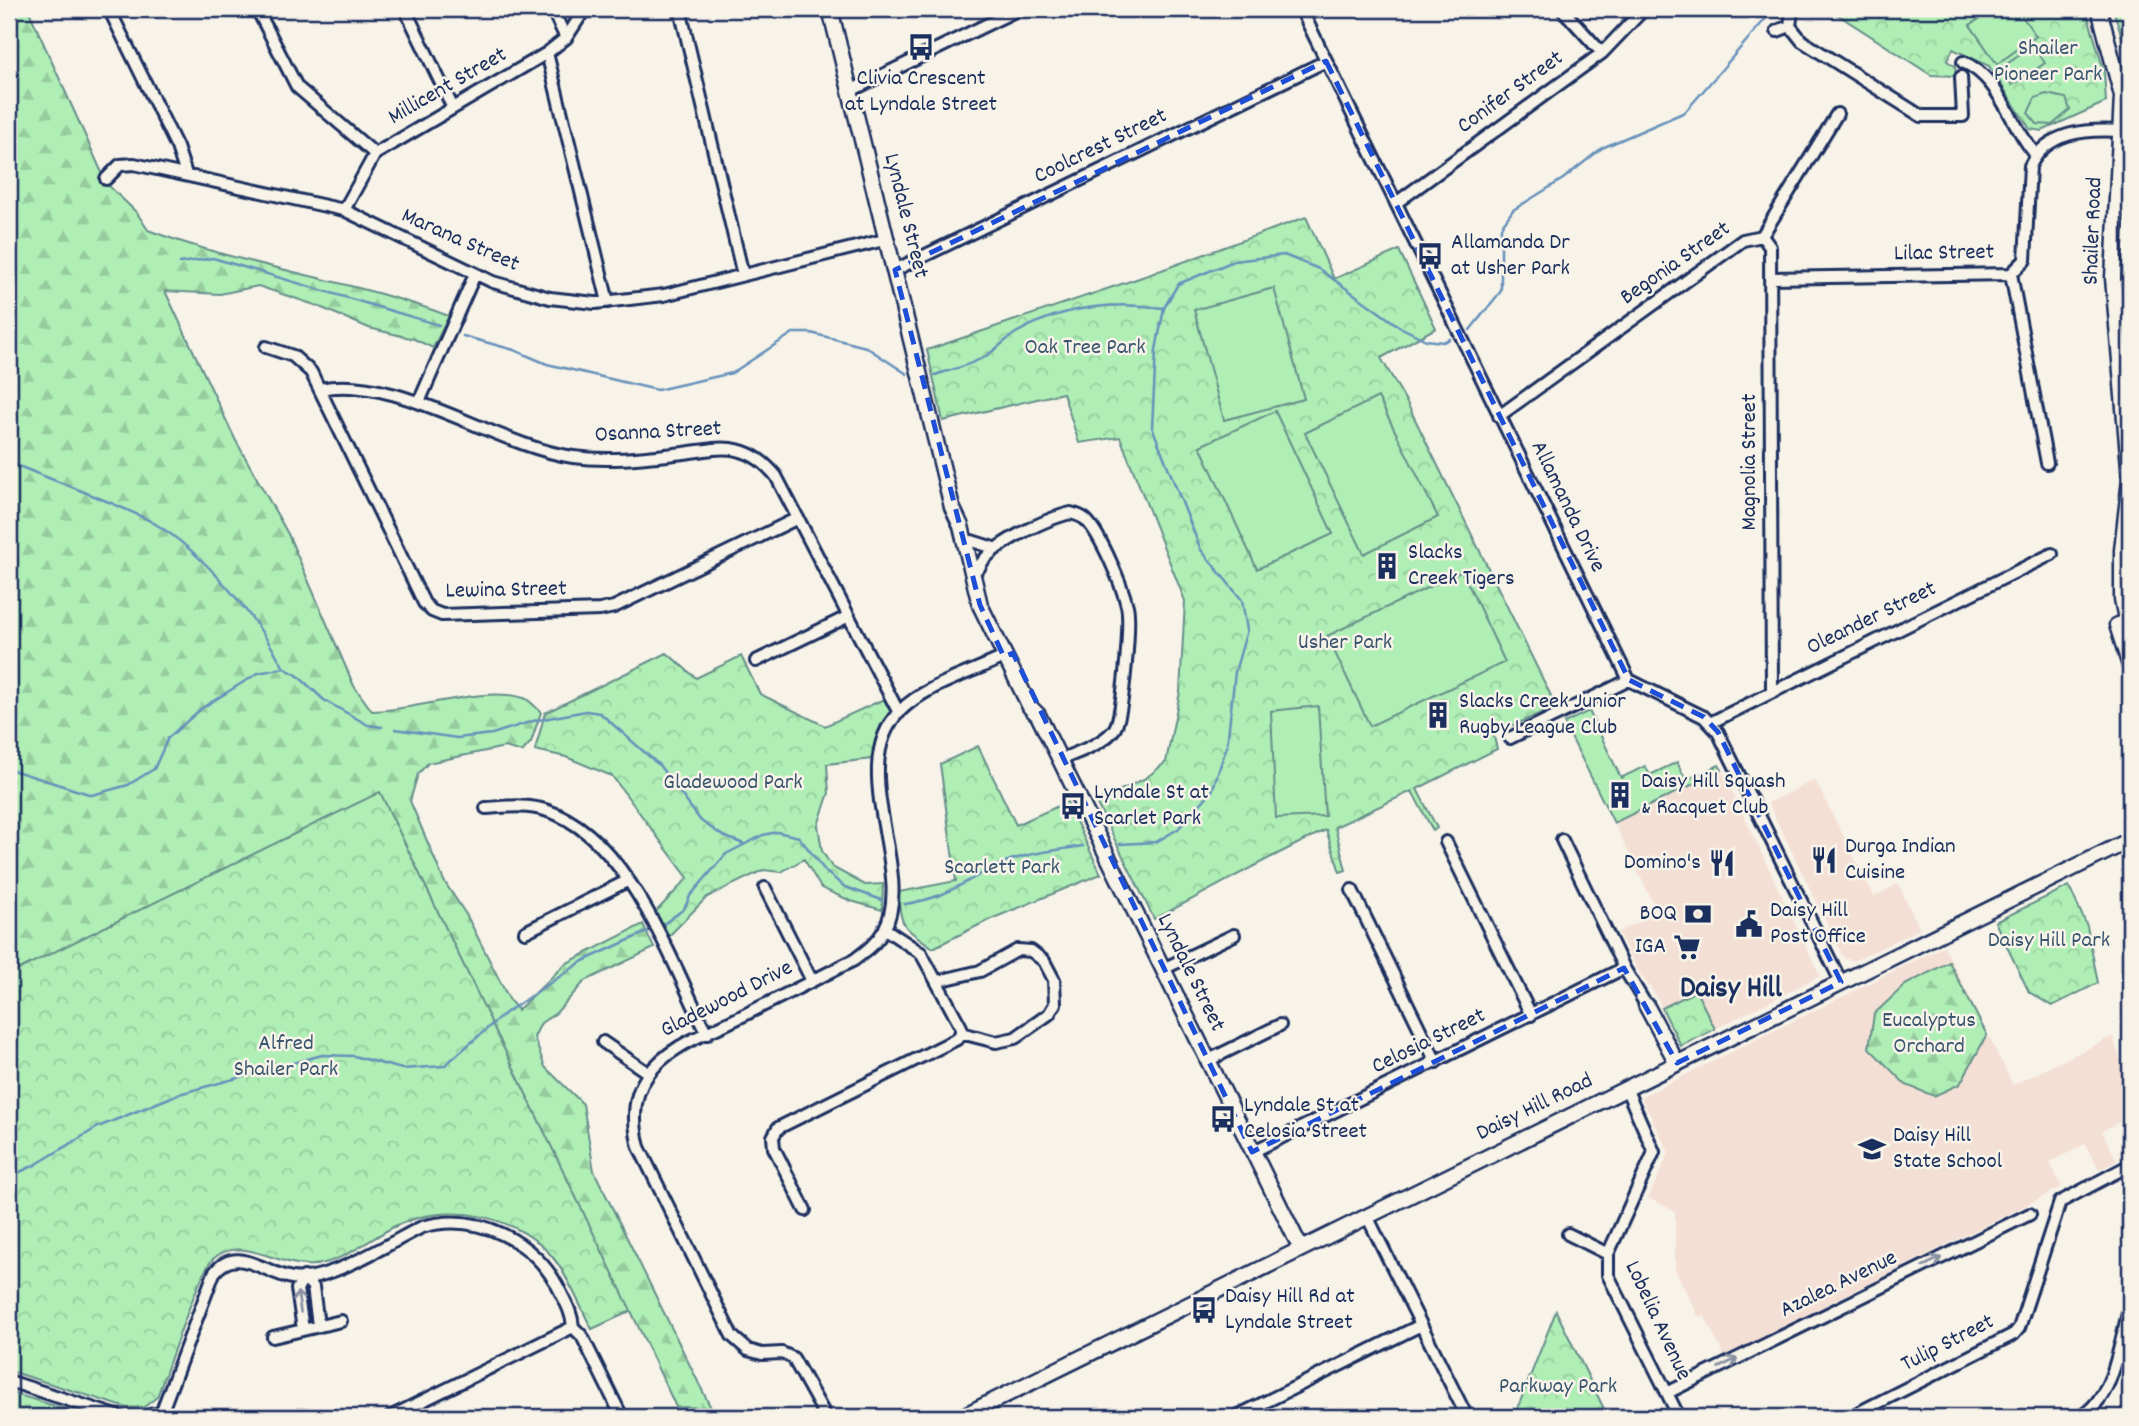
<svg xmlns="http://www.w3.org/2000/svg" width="2139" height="1426" font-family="Dekko,sans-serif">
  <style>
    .built { fill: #f4dfd5 }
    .forest { fill: url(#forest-firs); stroke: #658e8a; stroke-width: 2 }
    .park { fill: url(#park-crowns); stroke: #658e8a; stroke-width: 2 }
    .garden { fill: #afeeb5; stroke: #658e8a; stroke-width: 2 }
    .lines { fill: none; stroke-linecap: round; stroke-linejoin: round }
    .stream { stroke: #6791bb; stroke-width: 2.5 }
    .street-casing { stroke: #1b2f5e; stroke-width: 16 }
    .secondary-casing { stroke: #1b2f5e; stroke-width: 19 }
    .street { stroke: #f7f3e8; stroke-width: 10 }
    .secondary { stroke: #f7f3e8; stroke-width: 14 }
    .oneway { stroke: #8991a3 }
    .marked { fill: none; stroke: #1d4ed8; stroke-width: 5; stroke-dasharray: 14 9; stroke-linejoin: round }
    .labels { text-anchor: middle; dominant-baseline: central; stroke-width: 5; stroke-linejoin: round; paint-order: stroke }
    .park-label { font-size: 23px; fill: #39556f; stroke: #f7f3e8 }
    .poi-label { font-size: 23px; fill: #1b2f5e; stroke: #f7f3e8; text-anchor: start }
    .street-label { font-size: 23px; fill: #1b2f5e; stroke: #f7f3e8 }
    .district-label { font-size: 30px; font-weight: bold; fill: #1b2f5e; stroke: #f7f3e8 }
  </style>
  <defs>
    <pattern id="forest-firs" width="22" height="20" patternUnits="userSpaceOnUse" patternTransform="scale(1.75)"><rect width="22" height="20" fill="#afeeb5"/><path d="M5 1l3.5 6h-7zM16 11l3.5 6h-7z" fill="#96cc9e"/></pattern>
    <pattern id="park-crowns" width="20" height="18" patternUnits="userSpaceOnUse" patternTransform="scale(1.75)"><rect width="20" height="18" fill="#afeeb5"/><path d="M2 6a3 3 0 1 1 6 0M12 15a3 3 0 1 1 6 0" fill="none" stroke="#96cc9e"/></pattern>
  </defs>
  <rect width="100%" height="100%" fill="#f7f3e8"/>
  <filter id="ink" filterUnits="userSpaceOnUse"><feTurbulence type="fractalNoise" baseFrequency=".0143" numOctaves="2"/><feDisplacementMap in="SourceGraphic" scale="14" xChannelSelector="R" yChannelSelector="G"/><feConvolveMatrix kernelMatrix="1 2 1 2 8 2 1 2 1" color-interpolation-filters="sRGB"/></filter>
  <g filter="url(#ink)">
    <path class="built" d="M1722,770l98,206 -105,53 -19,-37 -34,16 -8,-16 -15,-19 -21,-41 40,-19 -44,-90z
      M1815,780l59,116 24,-12 22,45 -66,32 -10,-3 -76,-155z
      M1944,946l69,139 100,-49 17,56v24l-28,15 15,30 -18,9 -14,-26 -35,18 12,25 -338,169 -20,-41 -5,2 -24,-47v-59l-27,-13 21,-45 -28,-56z"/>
    <path class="forest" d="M9,9h19l79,175 30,29 11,17c97,37 203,49 301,86l-16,32 -19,-9 -45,-11 -54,-23 -57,-19 -38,8 -55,-3 70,148 53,95 66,152 18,25c44,0 111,-26 152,-13 6,2 12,10 17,14l-10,30 -9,10 -17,-5 -77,16 -10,11 -8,27 34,80 23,35 43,85 8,9 47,-46 78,-40 11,24 -69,33 -29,32 -15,10 -7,14 11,30 38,37 11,67 117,237 -35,-1 -45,-96 -39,18c-11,-21 -21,-46 -35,-66 -34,-49 -107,-62 -159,-38 -28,12 -53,30 -82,40l-75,-42 -173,164 -59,-17z
      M1949,962l38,73 -27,49 -26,12 -28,-11 -37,-37 5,-34 31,-29z"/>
    <path class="park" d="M1829,9h257l18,62 2,31 -64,29 -12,-2 -41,-63 -36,-17 -6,12 8,5 1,10 -25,-1z
      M2113,9h17v41h-4z
      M1306,217l28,62 65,-29 37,78 -55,30 26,45 149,303 -39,18 -25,5 5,20 -80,40 20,39 -4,3 -21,-40 -77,36 11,43 -6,2 -14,-42c-58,27 -115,60 -172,89l-58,-117 50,-24 20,-16 14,-70 5,-91 -65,-164 -41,6 -16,-50 -120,28 -16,-71 221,-75z
      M667,653l29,25 45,-22 19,38 65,32 61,-28 7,13 -15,28 -6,20 -45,5 2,29 -11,32 4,26 10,16 33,18 18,-1 -1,26 -31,-9 -30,-13 -17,-29 -23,13 -18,-2 -56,27 -45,46 -13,-24 39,-41 -76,-102 -46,-19 -31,-7 10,-37z
      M978,746l38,79 51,-23 34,72 -110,45 -58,29c-28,-21 -34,-19 -34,-56l57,-11 -16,-117z
      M380,792l251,519 -39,18c-11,-21 -21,-46 -34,-65 -35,-50 -111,-63 -163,-38 -25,13 -52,36 -81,39 -32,4 -74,-32 -101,-6 -15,15 -46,112 -56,138l-13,10 -17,1 -117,-37 -1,-397z
      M2069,886l18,40 11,57 -46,23 -23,-14 -34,-70z
      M1696,991l19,38 -34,17 -19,-38z
      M1556,1311l52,106h-94z
      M9,1392l82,25h-82z"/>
    <path class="garden" d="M1994,9h23l19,27 -39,28 -27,-39z
      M2033,46l12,17 -33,22 -11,-17z
      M2046,94l20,4 4,12 -18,15 -15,-1 -9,-11 7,-15z
      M1274,288l30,111 -80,21 -30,-110z
      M1378,397l60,120 -74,37 -59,-121z
      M1275,411l58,123 -76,35 -57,-123z
      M1462,571l43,91 -135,64 -43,-90z
      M1318,706l7,110 -49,2 -5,-107z
      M1589,711l32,67 24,-12 5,9 27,-13 9,18 33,-15 3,5 -108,53 -50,-100z"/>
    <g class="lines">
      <path class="stream" d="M2129,137l1,-13
        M180,263l33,-5 226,67
        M1470,330l31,-39v-64l12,-17 50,-31 39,-31 83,-36 89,-103
        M463,336l51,14 33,14 110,26 75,-17 61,-40h18l55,14 41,27
        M935,375c16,-5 36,-10 51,-19 11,-7 19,-16 30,-23 46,-27 96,-32 147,-25
        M9,462c44,19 102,38 143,60 51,29 104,95 132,146
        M395,729l62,9 35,-4 41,-13 53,-10 14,2 59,52 42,56 22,15 21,8
        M9,769l83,26 36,-10 26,-16 14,-31 34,-30 56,-35 26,-5 13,7 27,25 44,25 14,2
        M1120,844l36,-2 22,-13 34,-38 15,-45 8,-74 12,-42 -5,-30 -41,-50 -49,-123 4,-77 8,-42 14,-24 56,-23 50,-6 35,14 81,58 26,13 17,2 7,-3
        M905,904c40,-6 54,-19 89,-37 28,-14 59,-16 89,-21
        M662,925l22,-16 6,-13 36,-42 37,-19 14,-3 22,5 27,35 19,15 37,13
        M9,1177l26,-12 63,-38 81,-33 143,-39 32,1 48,13 42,-3 60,-52 79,-53 68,-31"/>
      <defs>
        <path id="street" d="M109,9l68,138 9,27
          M257,9l40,78 78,67
          M405,9l48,99
          M552,9l14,29
          M680,9l63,266
          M1301,9l328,671 75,37 14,15 123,250
          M1562,9l40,44
          M1790,26l12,15 119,75h42l-2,-39
          M1777,31l13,-5 2,-15
          M547,53l61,249
          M1963,62c37,15 47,64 73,93
          M850,91l169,-82
          M106,179l14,-14 14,-1 210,46 149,72 57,16 45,5 69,-8 224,-56
          M1396,203l206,-150 42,-44
          M344,210l31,-56 172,-101 19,-15 19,-29
          M1762,236l8,11 2,445
          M895,270l431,-209
          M2011,274l14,-14 5,-94c17,-35 56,-37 91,-35
          M2011,274l36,189
          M1770,278l241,-4
          M266,347l27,9 18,16 113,231 8,8 10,4 158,-5 14,-3 184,-89
          M320,389c77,-16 175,57 253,68 38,5 74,0 111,-4 17,-2 37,-7 53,-3 17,4 28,13 39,26l123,237
          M419,402l56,-128
          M1499,416l244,-176 19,-4 75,-122
          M972,541l22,7
          M979,568c8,-22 69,-50 92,-55 6,2 11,3 15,7 15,15 36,65 41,86 4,16 -4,109 -12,122 -10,16 -38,24 -55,32
          M756,661l93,-45
          M1710,723l342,-169
          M1510,738l119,-58
          M486,808c19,-1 40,-4 59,2 82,24 127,153 162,224
          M1562,840l62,128 22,37
          M1446,842l85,173
          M765,888l47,93
          M1352,890l84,172
          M885,929l36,24 40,74v6
          M525,932l102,-51
          M1163,969l71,-34
          M938,981l42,-10 38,-21 13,1 13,10 10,19 1,24 -6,10 -34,24 -19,4 -35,-9
          M603,1042l45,31
          M1207,1061l73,-36
          M1626,1088l28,64 -46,102v21l71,142
          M1252,1152l372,-184
          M805,1210l-31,-62 -1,-11 5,-9 179,-89 4,-6
          M1367,1216l100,201
          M1568,1234l40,20
          M303,1329l-6,-40 7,-12 9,10 5,38
          M273,1337l68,-16
          M9,1381l111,36
          M1667,1393l363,-179
          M160,1416l54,-143c22,-29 50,0 78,5 34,6 99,-36 130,-51 55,-16 114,14 138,64 6,12 12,22 13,36l9,9 40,81
          M144,1417l10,-3 8,3
          M390,1417l183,-90
          M683,1417h9
          M826,1417l-33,-59 -11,-5 -20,1 -14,-4 -16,-14 -93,-189c-6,-24 -7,-51 9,-72 20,-29 60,-42 90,-57 39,-19 78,-39 116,-58 12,-9 23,-17 30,-30 32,-58 -40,-163 16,-219 26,-26 71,-38 104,-54
          M1235,1417l186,-92
          M1850,1417l164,-83 5,-6 41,-126 70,-37
          M2080,1417c36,-21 39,-75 50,-111"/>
        <path id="secondary" d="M830,9l122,498 9,19 19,79 50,102 8,8 263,534
          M2099,9l23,87 -9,182 17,201 -8,71v49l8,41
          M2117,625l13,41
          M1646,1005l31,58
          M961,1417l1169,-577"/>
      </defs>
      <use href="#street" class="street-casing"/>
      <use href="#secondary" class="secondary-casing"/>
      <use href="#street" class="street"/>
      <use href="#secondary" class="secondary"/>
    </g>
    <defs><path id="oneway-shaft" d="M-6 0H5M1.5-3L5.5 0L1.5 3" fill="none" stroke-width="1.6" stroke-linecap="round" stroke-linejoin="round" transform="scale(1.75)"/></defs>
    <g class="oneway">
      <use href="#oneway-shaft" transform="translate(1932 1262) rotate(-26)"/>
      <use href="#oneway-shaft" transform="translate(299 1302) rotate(-99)"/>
      <use href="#oneway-shaft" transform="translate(1728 1363) rotate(-26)"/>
    </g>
  </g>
  <path class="marked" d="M1326,61l303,619 75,37 14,15 123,250 -164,81 -53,-95 -372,184 -239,-499 -9,4 -24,-52 -85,-335z"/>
  <defs>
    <symbol id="bus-bare" viewBox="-9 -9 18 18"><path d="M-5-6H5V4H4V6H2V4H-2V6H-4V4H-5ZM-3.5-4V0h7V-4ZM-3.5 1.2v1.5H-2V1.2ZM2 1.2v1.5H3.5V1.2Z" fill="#1b2f5e" stroke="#f7f3e8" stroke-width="2.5" paint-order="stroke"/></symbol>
    <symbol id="building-bare" viewBox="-9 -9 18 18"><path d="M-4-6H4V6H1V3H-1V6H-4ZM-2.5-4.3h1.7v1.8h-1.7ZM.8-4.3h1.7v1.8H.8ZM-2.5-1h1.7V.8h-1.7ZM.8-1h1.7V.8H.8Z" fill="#1b2f5e" stroke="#f7f3e8" stroke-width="2.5" paint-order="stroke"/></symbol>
    <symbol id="restaurant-bare" viewBox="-9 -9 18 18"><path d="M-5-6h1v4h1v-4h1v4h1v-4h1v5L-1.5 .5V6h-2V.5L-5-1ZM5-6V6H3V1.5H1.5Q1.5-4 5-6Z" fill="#1b2f5e" stroke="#f7f3e8" stroke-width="2.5" paint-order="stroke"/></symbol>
    <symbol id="bank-bare" viewBox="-9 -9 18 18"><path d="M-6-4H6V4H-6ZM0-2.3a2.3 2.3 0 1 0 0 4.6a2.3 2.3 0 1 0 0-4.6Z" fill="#1b2f5e" stroke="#f7f3e8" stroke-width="2.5" paint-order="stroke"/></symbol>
    <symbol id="civic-bare" viewBox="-9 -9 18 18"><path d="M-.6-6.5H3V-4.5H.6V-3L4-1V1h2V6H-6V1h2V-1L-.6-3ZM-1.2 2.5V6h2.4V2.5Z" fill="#1b2f5e" stroke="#f7f3e8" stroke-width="2.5" paint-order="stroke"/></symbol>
    <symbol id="supermarket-bare" viewBox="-9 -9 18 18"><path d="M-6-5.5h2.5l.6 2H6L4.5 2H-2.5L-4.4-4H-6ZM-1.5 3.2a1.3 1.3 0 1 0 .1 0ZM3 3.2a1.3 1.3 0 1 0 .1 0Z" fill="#1b2f5e" stroke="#f7f3e8" stroke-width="2.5" paint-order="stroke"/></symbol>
    <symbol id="school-bare" viewBox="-9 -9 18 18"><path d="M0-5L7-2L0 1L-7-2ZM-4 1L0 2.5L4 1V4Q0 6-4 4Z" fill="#1b2f5e" stroke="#f7f3e8" stroke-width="2.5" paint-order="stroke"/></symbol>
  </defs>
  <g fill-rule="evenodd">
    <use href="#bus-bare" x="902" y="28" width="38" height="38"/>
    <use href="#bus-bare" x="1411" y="237" width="38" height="38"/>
    <use href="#building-bare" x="1368" y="547" width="38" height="38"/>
    <use href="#building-bare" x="1419" y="696" width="38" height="38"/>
    <use href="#building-bare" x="1601" y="776" width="38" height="38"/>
    <use href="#bus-bare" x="1054" y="787" width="38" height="38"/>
    <use href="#restaurant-bare" x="1805" y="841" width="38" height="38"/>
    <use href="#restaurant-bare" x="1703" y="844" width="38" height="38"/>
    <use href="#bank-bare" x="1679" y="895" width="38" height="38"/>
    <use href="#civic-bare" x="1730" y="905" width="38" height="38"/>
    <use href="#supermarket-bare" x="1668" y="928" width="38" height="38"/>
    <use href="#bus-bare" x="1204" y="1100" width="38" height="38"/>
    <use href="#school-bare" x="1853" y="1130" width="38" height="38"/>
    <use href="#bus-bare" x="1185" y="1291" width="38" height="38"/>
  </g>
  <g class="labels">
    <g class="park-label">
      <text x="2048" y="49">Shailer<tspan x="2048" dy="26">Pioneer Park</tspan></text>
      <text x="1085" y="348">Oak Tree Park</text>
      <text x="1345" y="643">Usher Park</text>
      <text x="733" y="783">Gladewood Park</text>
      <text x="1002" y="868">Scarlett Park</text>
      <text x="2049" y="941">Daisy Hill Park</text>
      <text x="1929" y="1021">Eucalyptus<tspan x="1929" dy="26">Orchard</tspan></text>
      <text x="286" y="1044">Alfred<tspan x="286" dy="26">Shailer Park</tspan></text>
      <text x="1558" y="1387">Parkway Park</text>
    </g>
    <g class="poi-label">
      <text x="921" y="79" text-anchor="middle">Clivia Crescent<tspan x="921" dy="26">at Lyndale Street</tspan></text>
      <text x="1451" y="243">Allamanda Dr<tspan x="1451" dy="26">at Usher Park</tspan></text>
      <text x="1408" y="553">Slacks<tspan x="1408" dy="26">Creek Tigers</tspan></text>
      <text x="1459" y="702">Slacks Creek Junior<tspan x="1459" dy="26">Rugby League Club</tspan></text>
      <text x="1641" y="782">Daisy Hill Squash<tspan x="1641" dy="26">&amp; Racquet Club</tspan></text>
      <text x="1094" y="793">Lyndale St at<tspan x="1094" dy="26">Scarlet Park</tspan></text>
      <text x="1845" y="847">Durga Indian<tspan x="1845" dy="26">Cuisine</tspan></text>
      <text x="1701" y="863" text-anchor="end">Domino's</text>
      <text x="1770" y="911">Daisy Hill<tspan x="1770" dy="26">Post Office</tspan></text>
      <text x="1677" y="914" text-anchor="end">BOQ</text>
      <text x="1666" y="947" text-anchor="end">IGA</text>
      <text x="1244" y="1106">Lyndale St at<tspan x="1244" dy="26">Celosia Street</tspan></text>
      <text x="1893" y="1136">Daisy Hill<tspan x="1893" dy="26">State School</tspan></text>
      <text x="1225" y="1297">Daisy Hill Rd at<tspan x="1225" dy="26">Lyndale Street</tspan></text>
    </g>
    <g class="street-label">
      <text transform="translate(448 87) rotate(-30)">Millicent Street</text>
      <text transform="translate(1511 93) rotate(-36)">Conifer Street</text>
      <text transform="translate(1101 147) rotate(-26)">Coolcrest Street</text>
      <text transform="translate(905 216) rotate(76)">Lyndale Street</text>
      <text transform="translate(2094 231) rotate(-88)">Shailer Road</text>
      <text transform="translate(460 241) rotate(24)">Marana Street</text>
      <text transform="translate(1944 254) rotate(-1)">Lilac Street</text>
      <text transform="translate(1676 264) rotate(-35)">Begonia Street</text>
      <text transform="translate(658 433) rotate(-3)">Osanna Street</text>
      <text transform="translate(1750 462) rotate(-90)">Magnolia Street</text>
      <text transform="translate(1567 507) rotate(64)">Allamanda Drive</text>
      <text transform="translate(506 591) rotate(-1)">Lewina Street</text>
      <text transform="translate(1872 619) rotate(-26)">Oleander Street</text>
      <text transform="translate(1190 973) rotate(64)">Lyndale Street</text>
      <text transform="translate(727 1000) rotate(-27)">Gladewood Drive</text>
      <text transform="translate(1429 1042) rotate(-26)">Celosia Street</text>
      <text transform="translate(1535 1108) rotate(-26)">Daisy Hill Road</text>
      <text transform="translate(1839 1285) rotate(-26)">Azalea Avenue</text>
      <text transform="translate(1657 1321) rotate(65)">Lobelia Avenue</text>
      <text transform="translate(1948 1344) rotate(-27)">Tulip Street</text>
    </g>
    <g class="district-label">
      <text x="1731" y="990">Daisy Hill</text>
    </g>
  </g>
  <rect width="2139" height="1426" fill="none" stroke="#f7f3e8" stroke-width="35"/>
  <rect x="18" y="18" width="2104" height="1391" fill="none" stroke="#1b2f5e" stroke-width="2.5" filter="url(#ink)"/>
</svg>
